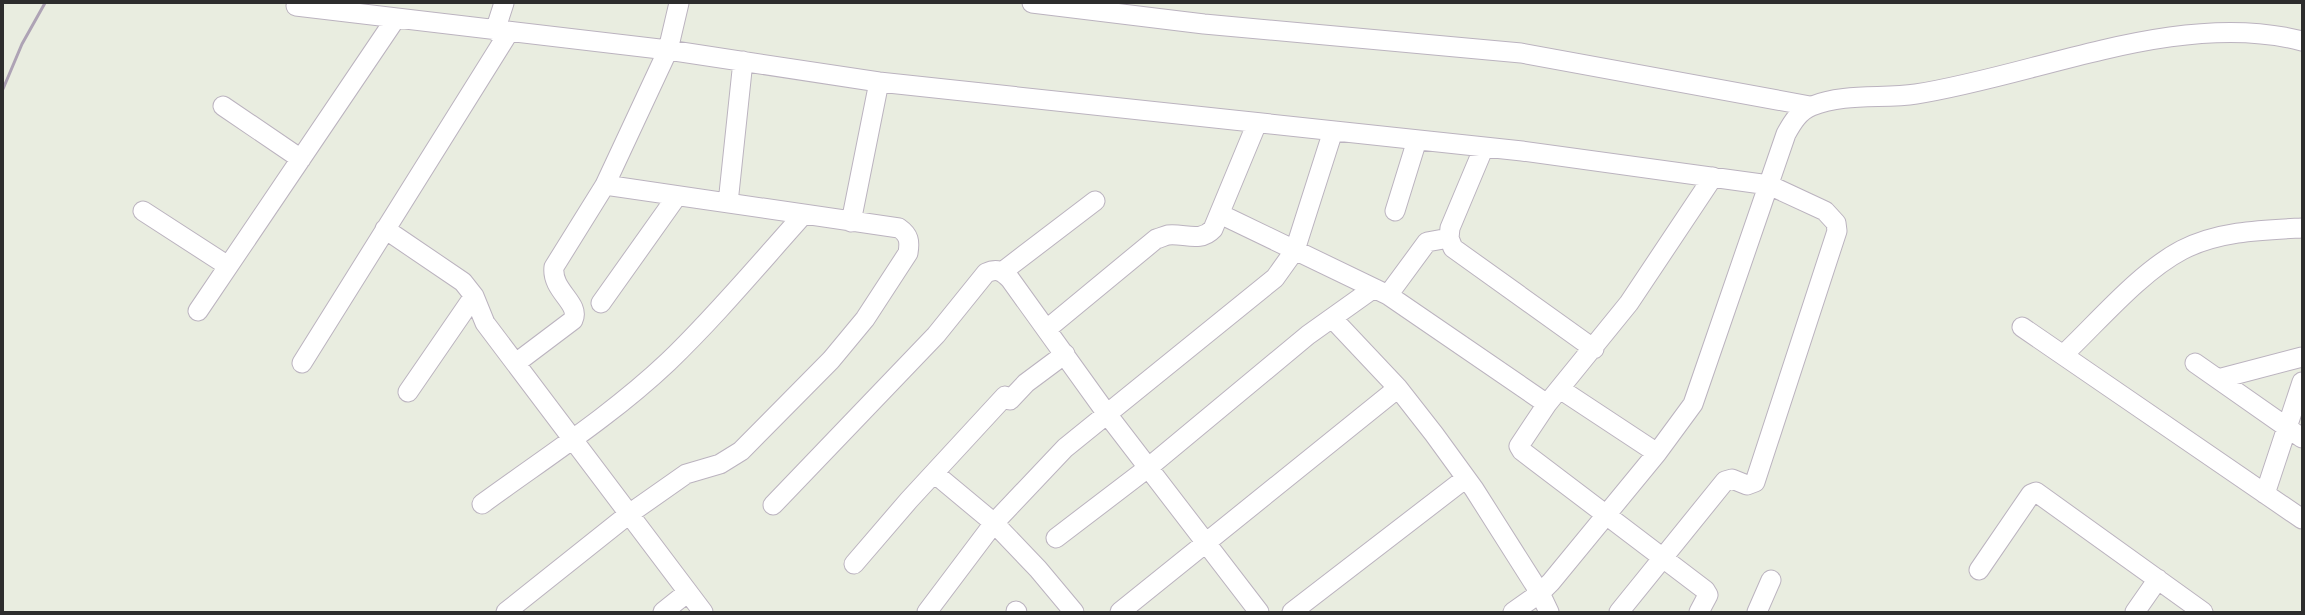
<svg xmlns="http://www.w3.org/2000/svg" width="2305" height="615" font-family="Ubuntu,sans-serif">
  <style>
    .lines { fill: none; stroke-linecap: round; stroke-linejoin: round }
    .minor-casing { stroke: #bbb3bf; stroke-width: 21 }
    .minor { stroke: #fff; stroke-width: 19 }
    .rail { stroke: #aea3b5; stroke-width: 3 }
  </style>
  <rect width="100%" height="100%" fill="#e9ede0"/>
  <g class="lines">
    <defs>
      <path id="minor" d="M1032,3l172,21 317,29 289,53
        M296,6l372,44 211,32 643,69 247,34 56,26 11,12 1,8 -82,251 -8,3 -15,-6 -7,2 -106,131
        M495,31l9,-28
        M223,106l78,53
        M1484,147l-34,81 -1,10 4,10 141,101
        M728,203l15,-142
        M143,211l85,55
        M1395,211l22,-71
        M1220,214l168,81 159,109
        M851,222l28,-140
        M385,229l78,53 11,14 11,27 218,289
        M1002,272l93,-71
        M1388,295l39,-53 22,-4
        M601,303l76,-107
        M198,311l198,-293
        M1332,318l66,70 36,46 40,55 66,104 9,19
        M2022,327l280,192
        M1047,329l109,-90c4,-1 8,-3 12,-4 16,-2 32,8 45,-6l44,-106
        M2063,355c35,-33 77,-83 119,-105 37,-19 80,-20 120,-22
        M302,363l207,-331
        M516,363l57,-43c8,-17 -22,-29 -19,-53l51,-82 63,-135 11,-47
        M2195,363l107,75
        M2218,379l84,-22
        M1560,389l97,64
        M408,392l66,-96
        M1010,400l16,-17 39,-29
        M934,473l60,50 44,46 36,43
        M2265,494l37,-112
        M482,504c63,-46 130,-89 186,-142 48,-46 91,-98 136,-148
        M773,505l163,-170 50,-62c11,-5 16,-2 24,6l97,135 152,198
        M1056,538l93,-71 159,-132 66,-47
        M854,564l55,-64 96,-104
        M1979,570l52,-76 5,-2 167,120
        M1016,611l1,1
        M506,612l123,-98 57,-40 34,-10 21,-13 90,-91 34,-41 43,-66c2,-12 1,-18 -9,-25l-294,-43
        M663,612l25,-20
        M927,612l67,-89 71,-75 210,-170 20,-28 38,-119
        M1120,612l278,-224
        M1292,612l174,-134
        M1513,612l27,-19 11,-11 106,-129 36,-49 93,-270c6,-11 13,-23 26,-28 32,-13 71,-7 104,-12 122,-19 264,-85 386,-53
        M1699,612l9,-17 -3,-5 -183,-139 -3,-5 28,-42 82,-101 84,-126
        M1757,612l14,-32
        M2135,612l23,-33"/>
    </defs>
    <use href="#minor" class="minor-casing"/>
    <use href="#minor" class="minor"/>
    <path class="rail" d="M3,89l19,-45 23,-41"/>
  </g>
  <rect width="2305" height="615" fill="none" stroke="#2d2d2d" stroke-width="8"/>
</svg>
